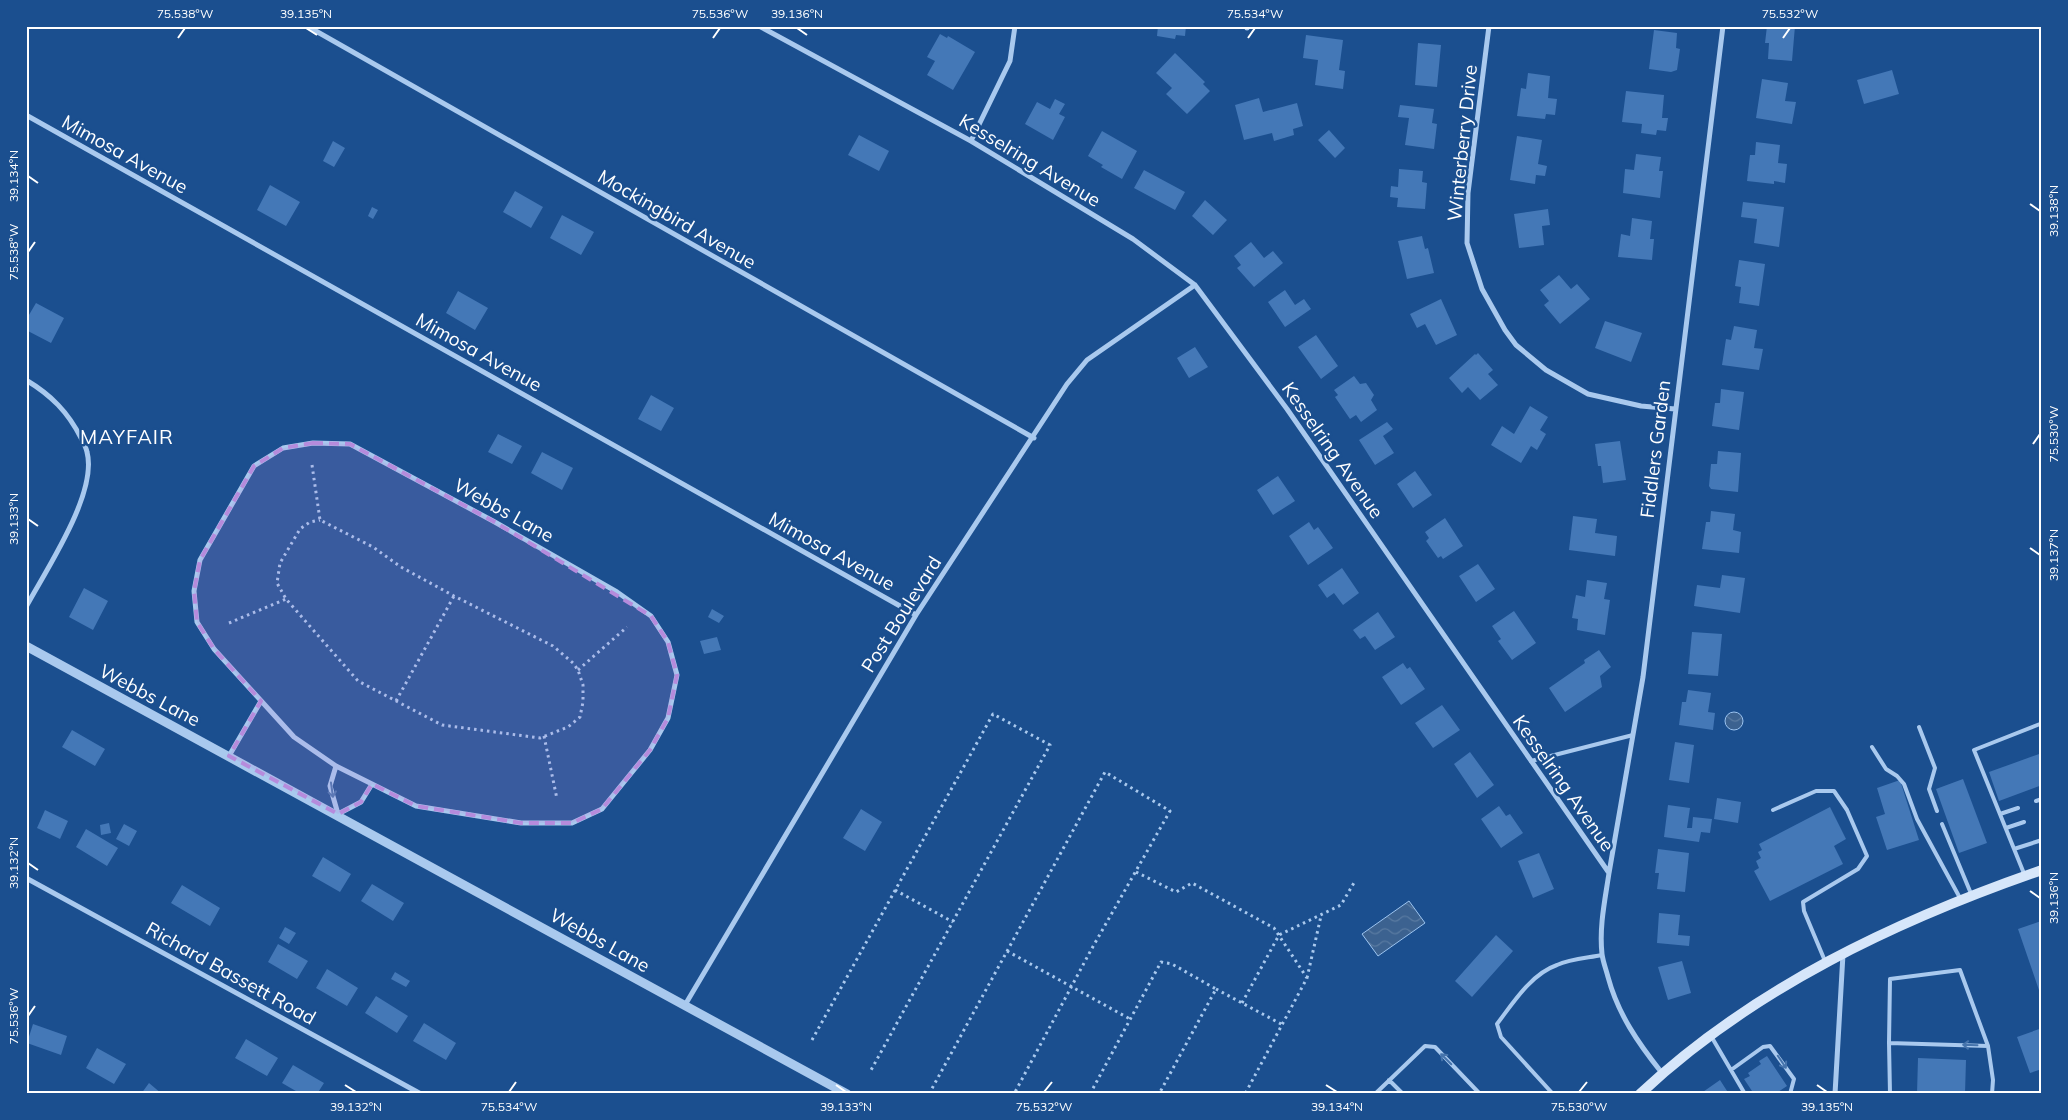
<svg xmlns="http://www.w3.org/2000/svg" width="2068" height="1120" font-family="Mulish,sans-serif">
  <style>
    .water { fill: url(#water-waves); stroke: #9cc4f0 }
    .building { fill: #4478b7 }
    .lines { fill: none; stroke-linecap: round; stroke-linejoin: round }
    .path { stroke: #a9c9ee; stroke-width: 3; stroke-dasharray: 2.5 4; stroke-linecap: butt }
    .service { stroke: #a9c9ee; stroke-width: 4 }
    .minor { stroke: #a9c9ee; stroke-width: 5 }
    .tertiary { stroke: #a9c9ee; stroke-width: 9 }
    .secondary { stroke: #d6e6fa; stroke-width: 10 }
    .oneway { stroke: #4674ac }
    .marked { fill: #b68bdc; fill-opacity: 0.2; stroke: #b68bdc; stroke-width: 4; stroke-dasharray: 10 6; stroke-linejoin: round }
    .ticks { fill: none; stroke: #fff; stroke-width: 2 }
    .labels { text-anchor: middle; dominant-baseline: central; stroke-width: 5; stroke-linejoin: round; paint-order: stroke }
    .street-label { font-size: 19px; fill: #fff; stroke: #1b4f8f }
    .neighbourhood-label { font-size: 20px; letter-spacing: 1px; fill: #fff; stroke: #1b4f8f }
    .neatline { fill: none; stroke: #fff; stroke-width: 2 }
    .ticks-label { font-size: 12px; text-anchor: middle; fill: #fff }
  </style>
  <defs>
    <pattern id="water-waves" width="16" height="10" patternUnits="userSpaceOnUse" patternTransform="scale(1.25)"><rect width="16" height="10" fill="#3c6290"/><path d="M0 5q4-4 8 0t8 0" fill="none" stroke="#597aa1"/></pattern>
  </defs>
  <rect width="100%" height="100%" fill="#1b4f8f"/>
  <path class="water" d="M1725 721a9 9 0 1 1 18 0a9 9 0 1 1-18 0Z
    M1409,901l16,22 -47,33 -16,-22z"/>
  <path class="building" d="M1158,26h28l-1,10 -9,-1 -1,4 -18,-3z
    M1767,26h28l-3,35 -24,-2 1,-16h-4z
    M1654,30l23,3 -1,15 4,1 -3,21 -6,2 -22,-3z
    M940,34l7,4 1,-2 27,16 -22,38 -26,-15 8,-14 -8,-4z
    M1306,35l37,5 -4,30 6,1 -2,18 -28,-4 3,-25 -15,-2z
    M1418,43l23,2 -4,42 -22,-2z
    M1175,53l30,29 -2,2 7,7 -23,23 -21,-20 6,-6 -16,-15z
    M1892,70l7,24 -35,10 -7,-24z
    M1528,73l22,3 -2,22 9,1 -2,16 -9,-1 -1,5 -28,-3 4,-28 5,1z
    M1762,79l26,4 -3,18 11,1 -4,22 -36,-6z
    M1626,91l38,4 -2,23h6l-2,13 -9,-1 -1,5 -15,-2 1,-9 -20,-2z
    M1259,98l4,14 34,-9 6,23 -10,3 1,6 -20,6 -2,-8 -28,7 -9,-35z
    M1055,99l10,5 -6,10 6,3 -12,23 -28,-16 12,-22 13,7z
    M1400,105l34,4 -2,14 5,1 -3,25 -29,-4 4,-27 -11,-1z
    M1329,130l16,18 -10,10 -17,-18z
    M1102,131l35,20 -15,28 -21,-12 2,-2 -15,-9z
    M859,135l30,16 -10,20 -31,-16z
    M1517,136l25,4 -4,24 9,2 -2,10 -9,-1 -1,9 -25,-4z
    M333,141l12,7 -11,19 -11,-6z
    M1756,142l24,3 -2,18 9,1 -2,19 -11,-2v3l-27,-3 3,-26h5z
    M1636,154l25,3 -2,14h4l-3,27 -37,-5 2,-24 9,1z
    M1399,169l24,2 -1,11 5,1 -2,26 -28,-2 1,-9 -8,-1 1,-11 7,1z
    M1144,170l41,22 -10,18 -41,-22z
    M270,185l30,17 -14,24 -29,-16z
    M515,191l28,16 -12,21 -28,-16z
    M1205,200l22,20 -14,15 -21,-19z
    M1743,202l41,5 -5,40 -25,-4 3,-24 -16,-2z
    M372,207l6,3 -5,9 -5,-3z
    M1548,209l2,16 -8,1 2,19 -25,3 -5,-34z
    M562,215l32,17 -13,23 -31,-17z
    M1632,218l20,3 -2,18h4l-2,21 -34,-3 3,-23 9,2z
    M1422,236l3,13 3,-1 6,25 -27,6 -9,-38z
    M1251,242l13,16 9,-7 10,12 -29,24 -17,-19 4,-3 -7,-9z
    M1739,260l26,4 -6,42 -20,-3 2,-16 -6,-1z
    M1559,275l12,14 6,-5 13,15 -30,25 -16,-19 5,-4 -9,-11z
    M1285,290l10,15 9,-6 7,10 -26,18 -17,-25z
    M458,291l30,17 -13,22 -29,-17z
    M1441,299l16,36 -21,10 -11,-21 -8,4 -7,-14z
    M36,303l28,15 -13,25 -25,-13v-10z
    M1605,321l37,12 -11,29 -36,-14z
    M1734,326l23,4 -3,18 9,1 -4,21 -37,-5 4,-26 5,1z
    M1316,335l22,31 -17,13 -23,-32z
    M1195,347l13,20 -19,11 -12,-20z
    M1478,353l15,17 -5,4 10,11 -18,15 -12,-13 -6,6 -13,-15 26,-24 1,1z
    M1354,376l6,8 6,-1 8,12 -3,5 6,10 -16,12 -5,-7 -6,4 -15,-22 3,-2 -4,-5z
    M1721,389l23,3 -5,38 -27,-4 3,-23h5z
    M651,395l23,13 -13,23 -23,-12z
    M1530,406l18,11 -8,13 6,4 -9,16 -6,-4 -10,17 -30,-18 11,-19 12,8z
    M1387,422l6,7 -10,7 11,17 -19,12 -16,-25z
    M498,434l24,12 -10,18 -24,-12z
    M1620,441l6,39 -23,3 -2,-17h-3l-3,-22z
    M1718,451l23,2 -3,39 -27,-3 -2,-3 2,-22h6z
    M542,452l31,16 -11,22 -31,-17z
    M1415,471l17,24 -19,13 -16,-24z
    M1278,476l17,25 -22,14 -16,-25z
    M1711,511l24,3 -2,16 8,2 -2,21 -37,-4 4,-27h4z
    M1573,516l24,3 -2,14 22,3 -2,20 -46,-6z
    M1445,518l18,28 -20,13 -2,-3 -3,2 -12,-17 3,-3 -4,-6z
    M1309,522l5,8 4,-3 15,21 -25,17 -19,-29z
    M1478,564l17,25 -19,13 -17,-26z
    M1342,568l17,25 -16,12 -9,-12 -7,5 -9,-13z
    M1722,575l23,3 -5,35 -46,-7 3,-21 23,3z
    M1587,580l20,3 -3,16 6,1 -5,35 -28,-5 1,-11 -6,-1 4,-23 9,2z
    M84,588l24,13 -15,29 -24,-13z
    M712,609l12,7 -5,7 -11,-6z
    M1514,611l22,32 -24,17 -14,-19 3,-2 -9,-13z
    M1378,612l17,25 -20,13 -10,-14 -5,3 -7,-9z
    M1692,632l30,2 -4,42 -30,-2z
    M717,637l4,13 -17,4 -4,-13z
    M1599,650l12,17 -11,9 2,11 -37,25 -16,-24 36,-25 -1,-3z
    M1403,663l4,6 3,-2 15,22 -24,16 -19,-28z
    M1688,690l23,3 -3,19 7,1 -2,17 -34,-5 3,-23h4z
    M1442,705l18,25 -27,18 -18,-25z
    M72,730l33,19 -10,17 -33,-19z
    M1675,742l19,3 -5,38 -20,-3z
    M1470,752l24,33 -17,13 -23,-34z
    M2042,753v32l-43,16 -10,-29z
    M1963,779l24,64 -28,10 -23,-64z
    M1900,780l19,60 -32,10 -11,-33 9,-3 -8,-26z
    M1717,798l24,4 -3,21 -24,-4z
    M1668,805l22,3 -3,20h5l1,-11 19,2 -2,14 -9,-1 -2,10 -35,-5z
    M1499,806l7,10 4,-2 13,19 -22,15 -20,-29z
    M1830,807l16,32 -12,7 9,18 -73,37 -16,-30 5,-3 -3,-7 5,-3 -3,-6 4,-2 -3,-6z
    M861,809l21,13 -17,29 -22,-13z
    M45,810l23,11 -8,18 -23,-11z
    M109,823l2,10 -10,2 -1,-10z
    M124,824l13,7 -8,15 -13,-7z
    M86,829l32,19 -11,18 -31,-19z
    M1658,849l31,4 -4,39 -28,-3 2,-16h-4z
    M1539,853l15,36 -21,9 -15,-37z
    M323,857l28,17 -11,18 -28,-16z
    M372,884l32,19 -11,18 -32,-20z
    M182,885l38,23 -10,18 -39,-23z
    M1659,913l21,2 -2,20 12,1 -1,10 -32,-3z
    M2041,921l1,2 -1,73 -23,-67z
    M285,927l11,6 -7,11 -10,-6z
    M1496,935l17,16 -41,46 -17,-16z
    M278,944l30,17 -11,18 -29,-17z
    M1682,961l9,32 -23,7 -10,-33z
    M327,969l31,19 -11,18 -31,-18z
    M395,972l15,9 -4,6 -15,-8z
    M376,996l32,20 -11,17 -32,-20z
    M424,1023l32,20 -10,17 -33,-19z
    M33,1024l34,12 -6,19 -34,-12z
    M2042,1028v41l-12,4 -13,-36z
    M246,1039l32,19 -11,18 -32,-18z
    M97,1048l29,16 -12,20 -28,-16z
    M1767,1056l20,30 -12,8h-21l-10,-15 6,-3 -2,-3 13,-9 -2,-3z
    M1918,1058l48,2 -1,34h-48z
    M293,1065l31,18 -7,11h-16l-19,-11z
    M1720,1080l9,14h-29z
    M149,1083l13,11h-21z"/>
  <g class="lines">
    <path class="path" d="M312,465l8,55 53,27 28,20 53,29 99,50 20,17 5,7 5,15v17l-3,15 -12,10 -28,11 -98,-13 -84,-44 -72,-82 -9,-16 3,-20 20,-34 10,-7 10,-2
      M229,623l57,-24
      M578,670l49,-43
      M396,701l58,-105
      M544,736l13,63
      M1136,872l40,20 16,-9 82,45 33,50 -62,116
      M895,890l58,32
      M1007,951l123,68
      M1307,978l14,-62
      M1216,989l67,36
      M1242,1003l37,-68 62,-30 14,-24
      M812,1040l181,-326 57,31 -180,327
      M929,1094l176,-322 65,39 -79,139 -77,144
      M1090,1094l71,-132 11,2 44,25 -57,105"/>
    <path class="service" d="M1919,727l16,41 -6,21 8,22
      M1872,747l14,22 11,7 7,8 13,35 43,79
      M1531,761l102,-26
      M2036,801l6,-2
      M1773,810l43,-19h18l13,19 20,46 -9,13 -55,33 1,9 21,50
      M2000,814l18,-6
      M2041,816h1
      M1942,824l30,72
      M2006,828l18,-6
      M2014,849l28,-9
      M2025,876l-51,-126 66,-26
      M1711,1036l34,58
      M1889,1043l1,-64 70,-9 28,76
      M1731,1070l32,-23 7,-1 24,33 -4,15
      M1389,1080l14,14
      M1375,1094l50,-48 10,1 45,47
      M1553,1094l-52,-57 -4,-13c16,-21 34,-50 60,-59 13,-6 30,-7 45,-10
      M1890,1094l-1,-51 99,3 5,34 -1,14
      M2037,1094l5,-2"/>
    <path class="minor" d="M307,26l727,412
      M759,26l212,115 162,98 62,46 92,124 322,464c-4,27 -10,54 -7,81 1,8 4,15 6,23 10,37 30,66 54,96
      M1489,26l-21,167 -1,50 15,46 23,41 11,15 30,25 42,24 53,12 34,3
      M1247,28v-2
      M26,115l890,500
      M971,141l39,-80 5,-35
      M26,380c25,15 42,32 55,58 2,4 5,9 6,14 11,41 -41,118 -61,155
      M313,443l37,1 143,77 124,71 34,24 17,26 9,33 -9,43 -18,32 -48,59 -30,14h-51l-105,-17 -80,-40 -42,-29 -80,-88 -17,-27 -3,-31 6,-31 54,-94 29,-18z
      M229,756l32,-55
      M336,766l-6,20 8,28 23,-12 11,-18
      M1609,873l34,-196 80,-651
      M26,878l395,216
      M685,1005l231,-390 151,-231 20,-24 108,-75
      M26,1094h1
      M1835,1094l8,-140"/>
    <path class="tertiary" d="M26,646l821,448"/>
    <path class="secondary" d="M1640,1094c113,-106 257,-174 402,-224"/>
  </g>
  <defs><path id="oneway-shaft" d="M-6 0H5M1.5-3L5.5 0L1.5 3" fill="none" stroke-width="1.6" stroke-linecap="round" stroke-linejoin="round" transform="scale(1.25)"/></defs>
  <g class="oneway">
    <use href="#oneway-shaft" transform="translate(332 790) rotate(82)"/>
    <use href="#oneway-shaft" transform="translate(1970 1045) rotate(-178)"/>
    <use href="#oneway-shaft" transform="translate(1446 1059) rotate(-135)"/>
    <use href="#oneway-shaft" transform="translate(1782 1062) rotate(56)"/>
  </g>
  <path class="marked" d="M313,443l37,1 143,77 158,95 17,26 9,33 -9,43 -18,32 -48,59 -30,14h-51l-105,-17 -44,-22 -11,18 -23,12 -109,-58 32,-55 -47,-52 -17,-27 -3,-31 6,-31 54,-94 29,-18z"/>
  <path class="ticks" d="M306,28l11,7M797,28l10,7M178,38l7,-10M713,38l7,-10M1248,38l7,-10M1783,38l7,-10M28,176l10,7M2030,204l10,7M28,252l7,-10M2033,444l7,-10M28,519l10,7M2030,548l10,7M28,863l10,7M2030,891l10,7M28,1016l7,-10M345,1085l11,7M836,1085l10,7M1326,1085l11,7M1817,1085l10,7M509,1092l7,-10M1044,1092l8,-10M1579,1092l8,-10"/>
  <g class="labels">
    <g class="street-label">
      <text transform="translate(1462 143) rotate(-84)">Winterberry Drive</text>
      <text transform="translate(125 154) rotate(29)">Mimosa Avenue</text>
      <text transform="translate(1030 160) rotate(31)">Kesselring Avenue</text>
      <text transform="translate(677 219) rotate(30)">Mockingbird Avenue</text>
      <text transform="translate(479 352) rotate(29)">Mimosa Avenue</text>
      <text transform="translate(1655 449) rotate(-83)">Fiddlers Garden</text>
      <text transform="translate(1333 450) rotate(55)">Kesselring Avenue</text>
      <text transform="translate(504 510) rotate(29)">Webbs Lane</text>
      <text transform="translate(832 551) rotate(29)">Mimosa Avenue</text>
      <text transform="translate(901 614) rotate(-58)">Post Boulevard</text>
      <text transform="translate(150 695) rotate(28)">Webbs Lane</text>
      <text transform="translate(1564 783) rotate(55)">Kesselring Avenue</text>
      <text transform="translate(600 940) rotate(29)">Webbs Lane</text>
      <text transform="translate(231 973) rotate(29)">Richard Bassett Road</text>
    </g>
    <g class="neighbourhood-label">
      <text x="127" y="436">MAYFAIR</text>
    </g>
  </g>
  <rect width="2068" height="1120" fill="none" stroke="#1b4f8f" stroke-width="55"/>
  <rect x="28" y="28" width="2012" height="1064" class="neatline"/>
  <g class="ticks-label">
    <text x="185" y="18">75.538°W</text>
    <text x="306" y="18">39.135°N</text>
    <text x="720" y="18">75.536°W</text>
    <text x="797" y="18">39.136°N</text>
    <text x="1255" y="18">75.534°W</text>
    <text x="1790" y="18">75.532°W</text>
    <text transform="translate(14 176) rotate(-90)" y="4">39.134°N</text>
    <text transform="translate(2054 211) rotate(-90)" y="4">39.138°N</text>
    <text transform="translate(14 252) rotate(-90)" y="4">75.538°W</text>
    <text transform="translate(2054 434) rotate(-90)" y="4">75.530°W</text>
    <text transform="translate(14 519) rotate(-90)" y="4">39.133°N</text>
    <text transform="translate(2054 555) rotate(-90)" y="4">39.137°N</text>
    <text transform="translate(14 863) rotate(-90)" y="4">39.132°N</text>
    <text transform="translate(2054 898) rotate(-90)" y="4">39.136°N</text>
    <text transform="translate(14 1016) rotate(-90)" y="4">75.536°W</text>
    <text x="356" y="1111">39.132°N</text>
    <text x="509" y="1111">75.534°W</text>
    <text x="846" y="1111">39.133°N</text>
    <text x="1044" y="1111">75.532°W</text>
    <text x="1337" y="1111">39.134°N</text>
    <text x="1579" y="1111">75.530°W</text>
    <text x="1827" y="1111">39.135°N</text>
  </g>
</svg>
